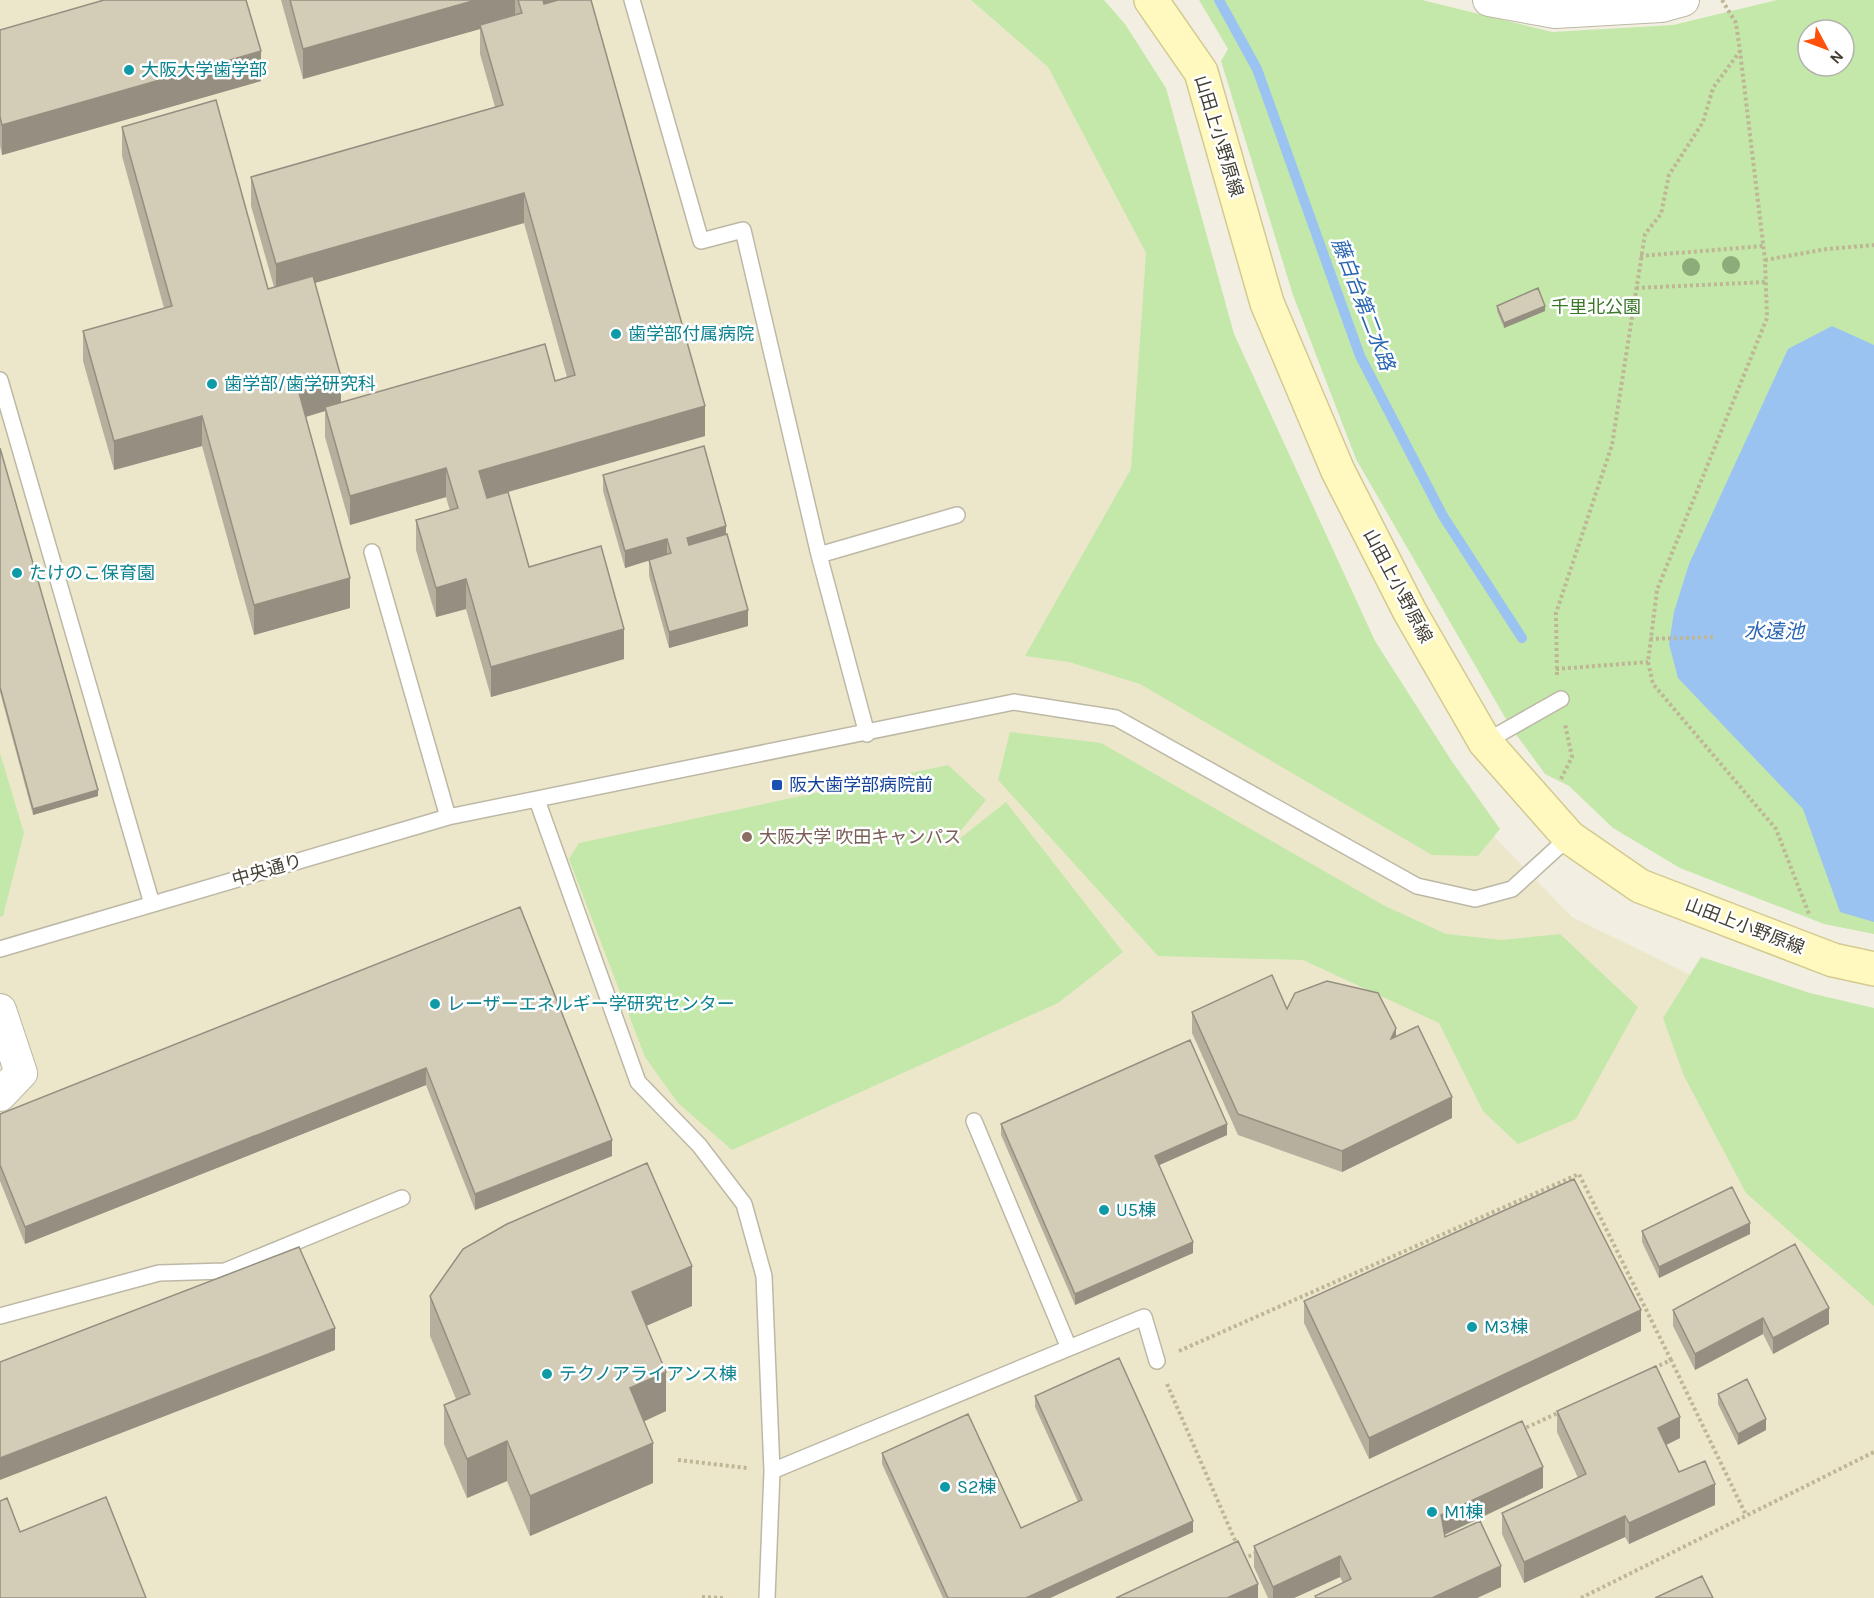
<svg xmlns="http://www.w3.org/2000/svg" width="1874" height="1598" font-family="Karla,'Noto Sans JP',sans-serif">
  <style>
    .education { fill: #ece7cb }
    .green { fill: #c3e8a9; fill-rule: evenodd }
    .water { fill: #9bc3f2 }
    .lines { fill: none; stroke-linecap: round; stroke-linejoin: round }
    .stream { stroke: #9bc3f2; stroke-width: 10 }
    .lane-casing { stroke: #bdb8a5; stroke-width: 18 }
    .street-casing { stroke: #bdb8a5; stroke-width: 34 }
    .secondary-casing { stroke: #d3ca90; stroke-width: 36 }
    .path { stroke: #bfb696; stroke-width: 4; stroke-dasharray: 3 3; stroke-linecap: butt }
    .lane { stroke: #fff; stroke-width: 15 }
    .street { stroke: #fff; stroke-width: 32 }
    .secondary { stroke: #fff8bf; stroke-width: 33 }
    .tree { fill: #8cac7a }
    .wall { fill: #b5af9d; fill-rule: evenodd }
    .shaded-wall { fill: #948f80 }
    .building { fill: #d3ccb7; stroke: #948f80; stroke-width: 1.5 }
    .culture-dot { fill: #0f9aa8; stroke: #fff; stroke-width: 2 }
    .transit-dot { fill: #1a4fb4; stroke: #fff; stroke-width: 2 }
    .education-dot { fill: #8d6e63; stroke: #fff; stroke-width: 2 }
    .labels { text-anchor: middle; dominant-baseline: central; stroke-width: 5; stroke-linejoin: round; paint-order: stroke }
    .culture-label { font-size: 18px; fill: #0d838f; stroke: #fff; text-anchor: start }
    .street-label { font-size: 18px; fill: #433f33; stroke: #fff }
    .park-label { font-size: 18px; fill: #397625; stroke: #fff }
    .transit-label { font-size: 18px; fill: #164399; stroke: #fff; text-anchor: start }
    .education-label { font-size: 18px; fill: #785e54; stroke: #fff; text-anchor: start }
    .water-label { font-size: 20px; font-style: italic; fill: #2a66b1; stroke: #fff }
  </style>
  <rect width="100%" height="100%" fill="#f2efe2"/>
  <path class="education" d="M0,0h971l77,67 368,689 156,161 152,74 150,31v576h-1874z"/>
  <path class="green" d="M971,0h133l21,24 41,64 68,246 141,307 76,119 49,69 -22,27 -46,-1 -292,-171 -71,-22 -44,-6 106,-187 15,-216 -98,-186z
    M1199,0h223l130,32 121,-7 104,-25h97v934l-50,-10 -144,-56 -67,-40 -44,-42 -24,-12 -35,-48 -154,-267 -63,-164 -72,-234 7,-12zM1808,30h36v36h-36z
    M1010,732l91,11 284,163 61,28 56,6 58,-6 78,73 -62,112 -58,25 -35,-33 -44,-88 -136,-63 -145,-4 -160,-176z
    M0,753l24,80 -21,83 -3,1z
    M948,765l38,35 -42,51 62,-49 117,150 -65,51 -326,147 -54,-47 -33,-46 -76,-198 10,-16z
    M1701,957l109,36 64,15v298l-128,-113 -62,-117 -21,-58z"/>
  <path class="water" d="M1832,326l42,19v577l-34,-10 -37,-103 -125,-131 -9,-34 5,-32 15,-48 99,-215z"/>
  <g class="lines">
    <path class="stream" d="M1219,0l38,69 103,287 83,160 79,122"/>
    <defs>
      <path id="lane" d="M632,0l69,241 42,-11 76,325
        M0,380l152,524
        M372,552l76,265
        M867,734l-48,-179 138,-40
        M1485,742l76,-43
        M537,800l101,282 61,63 45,59 20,72 8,195 -5,127
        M0,949l448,-132 566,-115 102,16 301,168 58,13 37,-10 57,-52
        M974,1121l95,227
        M0,1316l159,-43 66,-2 177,-73
        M772,1471l372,-154 13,44"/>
      <path id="street" d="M1489,0l66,12 106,-6 22,-6
        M0,1010l21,63 -21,22"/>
      <path id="secondary" d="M1151,0l50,72 66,231 71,168 72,141 75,130 84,95 71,49 193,74 41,9"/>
    </defs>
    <use href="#lane" class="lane-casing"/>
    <use href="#street" class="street-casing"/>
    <use href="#secondary" class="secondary-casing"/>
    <path class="path" d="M1722,0l14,23 4,28 25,209 2,58 -110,272 -9,72 5,22 123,145 33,85
      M1640,256l124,-10
      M1765,260l62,-11 47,-4
      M1636,288l130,-6
      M1650,639l63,-2
      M1556,669l92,-7
      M1557,675l-1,-62 56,-168 33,-211 16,-20 8,-39 34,-53 10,-34 27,-37
      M1561,779l11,-22 -7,-33
      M1179,1351l400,-177 92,186
      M1654,1368l17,-8 75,155
      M1167,1384l70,161
      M1521,1430l39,-18
      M678,1460l69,8
      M1243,1559l15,-7
      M702,1597l22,1
      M1581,1598l293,-146"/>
    <use href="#lane" class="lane"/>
    <use href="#street" class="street"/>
    <use href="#secondary" class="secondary"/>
  </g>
  <g class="tree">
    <circle cx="1731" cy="265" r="9"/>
    <circle cx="1691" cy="267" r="9"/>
  </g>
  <path class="wall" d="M281,0h310l114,436 -197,56 21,75 95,92 -133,38 -25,-88 -30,8 -20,-67v-30l34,-9 -4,-14 -96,28 -25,-88v-26l-19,6 44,191 -96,27 -52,-189 -88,24 -31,-109v-30l81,-23 -42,-152v-29l146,162 6,-2 -23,-81v-29l244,-70 -15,-53v-25l-177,50zM524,223l43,154 -12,4 -214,22 -26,-120z
    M0,30l261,51 -259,74 -2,-9z
    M1497,306l48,5 -41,17 -7,-17z
    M0,448l98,348 -65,19 -33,-123z
    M603,475l123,59 22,92 -79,22 -20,-72v-16l-24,8 -22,-77z
    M520,907l92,249 -137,54 -49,-125 -401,159 -25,-63v-67z
    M1287,1009l109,28 56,81 -110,54 -104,-37 -46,-102v-21z
    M1001,1124l226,11 -68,30 34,88 -118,52 -74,-170z
    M1642,1231l108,3 -91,44 -17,-36z
    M430,1296l262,10 -46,20 20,85 -22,10 9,62 -123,53 -23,-55 -40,17 -23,-54v-39l12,-6 -26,-63z
    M1304,1301l337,30 -272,128 -65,-136z
    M1673,1310l156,14 -56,30 -10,-20 -68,36 -22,-44z
    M1718,1394l48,36 -28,15 -20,-41z
    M1035,1396l158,136 -143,66h-107l-61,-134v-11l139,75 57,-26 -43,-95z
    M1557,1411l123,27 -14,7 13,27 36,33 -86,39 -4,-7 -101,46 -22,-49v-21l76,-35 -21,-46z
    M1543,1488l-98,47v2l56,50 -24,11h-162v-2l28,-13 -3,-6 -46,21h-26l-14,-31v-21z"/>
  <path class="shaded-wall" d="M476,0h39v19l-35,6v4l-177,50v-30z
    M537,0h25l-25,7z
    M261,51v30l-259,74v-30z
    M524,193v30l-248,71v-30z
    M1545,306v5l-41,17v-5z
    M341,377v30h-16v4l-27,8v-30z
    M705,406v30l-226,64v-29z
    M202,416v30l-88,24v-29z
    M446,468v29l-96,28v-29z
    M726,526v16l-39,12v-16z
    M667,539v16l-42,13v-17z
    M350,578v30l-96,27v-30z
    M466,579v30l-30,8v-29z
    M748,610v16l-79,22v-16z
    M624,629v30l-133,38v-30z
    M98,790v6l-65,19v-6z
    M1396,1028v21l-5,-10z
    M426,1068v17l-401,159v-17z
    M1452,1097v21l-110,54v-21z
    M1227,1124v11l-72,32v-11z
    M612,1140v16l-137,54v-16z
    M1750,1223v11l-91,44v-11z
    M1193,1242v11l-118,52v-11z
    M692,1266v40l-60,26v-40z
    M1829,1308v16l-56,30v-16z
    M1641,1310v21l-272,128v-21z
    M1763,1318v16l-68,36v-16z
    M335,1328v22l-335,130v-22z
    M666,1372v39l-36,17v-40z
    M1680,1417v21l-22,11v-21z
    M1766,1419v11l-28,15v-11z
    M507,1441v40l-40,17v-39z
    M653,1443v40l-123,53v-40z
    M1543,1467v21l-102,48v-21z
    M1715,1484v21l-86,39v-21z
    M1625,1516v21l-101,46v-21z
    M1193,1521v11l-143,66h-24z
    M1340,1556v21l-46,21h-21v-11z
    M1501,1566v21l-24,11h-45z
    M1258,1584v14h-31z"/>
  <path class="building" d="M104,0h142l15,51 -259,74 -2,-8v-87z
    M290,0h186l-173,49z
    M518,0h25l1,4 14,-4h33l114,406 -226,65 8,27 21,-6 21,75 72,-21 23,83 -133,38 -25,-88 -30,9 -20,-68 42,-12 -12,-40 -96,28 -25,-89 220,-63 10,37 20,-6 -51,-182 -248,71 -25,-87 252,-72 -23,-80 42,-12z
    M216,100l52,189 45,-13 28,101 -43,12 52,189 -96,27 -52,-189 -88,25 -31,-110 89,-25 -50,-179z
    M1538,288l7,18 -41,17 -7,-17z
    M704,446l22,80 -39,12 2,7 38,-11 21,76 -79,22 -20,-72 22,-7 -4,-14 -42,12 -22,-76z
    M0,448l98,342 -65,19 -33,-122z
    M520,907l92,233 -137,54 -49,-126 -401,159 -25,-62v-51z
    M1272,975l15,34 8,-16 32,-12 51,12 18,35 -5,11 27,-13 34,71 -110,54 -104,-37 -46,-102z
    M1190,1040l37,84 -72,32 38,86 -118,52 -74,-170z
    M647,1163l45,103 -60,26 34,80 -36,16 23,55 -123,53 -23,-55 -40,18 -23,-54 26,-11 -40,-98 33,-47 44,-25z
    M1574,1179l67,131 -272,128 -65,-137z
    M1732,1187l18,36 -91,44 -17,-36z
    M1795,1244l34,64 -56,30 -10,-20 -68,36 -22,-44z
    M299,1247l36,81 -335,130v-96z
    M1119,1358l74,163 -167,77h-78l-66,-145 86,-39 53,114 61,-28 -47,-104z
    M1656,1366l24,51 -22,11 21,44 26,-11 10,23 -86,39 -4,-7 -101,46 -22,-49 84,-39 -29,-63z
    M1747,1379l19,40 -28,15 -20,-40z
    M1522,1421l21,46 -102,48 4,22 35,-16 21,45 -69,32h-116l-1,-2 36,-17 -11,-23 -67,31 -19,-41z
    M106,1497l40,101h-146v-97l7,-3 13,34z
    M1238,1541l20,43 -31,14h-111z
    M1702,1576l11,22h-58z"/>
  <g class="culture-dot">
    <circle cx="129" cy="70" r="6"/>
    <circle cx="616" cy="334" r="6"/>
    <circle cx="212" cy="384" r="6"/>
    <circle cx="17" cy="573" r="6"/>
    <circle cx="435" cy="1004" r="6"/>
    <circle cx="1104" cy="1210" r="6"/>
    <circle cx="1472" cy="1327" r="6"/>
    <circle cx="547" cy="1374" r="6"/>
    <circle cx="945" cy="1487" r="6"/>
    <circle cx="1432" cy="1512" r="6"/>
  </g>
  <rect class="transit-dot" x="771" y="779" width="12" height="12" rx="3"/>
  <circle class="education-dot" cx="747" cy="837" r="6"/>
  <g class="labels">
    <g class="culture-label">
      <text x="141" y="70">大阪大学歯学部</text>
      <text x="628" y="334">歯学部付属病院</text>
      <text x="224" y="384">歯学部/歯学研究科</text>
      <text x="29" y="573">たけのこ保育園</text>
      <text x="447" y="1004">レーザーエネルギー学研究センター</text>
      <text x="1116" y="1210">U5棟</text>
      <text x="1484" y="1327">M3棟</text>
      <text x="559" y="1374">テクノアライアンス棟</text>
      <text x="957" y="1487">S2棟</text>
      <text x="1444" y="1512">M1棟</text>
    </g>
    <g class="street-label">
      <text transform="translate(1219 136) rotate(73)">山田上小野原線</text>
      <text transform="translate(1398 586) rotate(62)">山田上小野原線</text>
      <text transform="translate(267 870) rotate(-16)">中央通り</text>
      <text transform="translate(1745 926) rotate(21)">山田上小野原線</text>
    </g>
    <g class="park-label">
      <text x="1596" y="307">千里北公園</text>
    </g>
    <g class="transit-label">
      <text x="789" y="785">阪大歯学部病院前</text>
    </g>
    <g class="education-label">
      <text x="759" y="837">大阪大学 吹田キャンパス</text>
    </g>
    <g class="water-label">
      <text transform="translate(1363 304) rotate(69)">藤白台第二水路</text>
      <text x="1774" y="631">水遠池</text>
    </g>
  </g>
  <g transform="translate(1826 48) rotate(131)"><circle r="28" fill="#ffffff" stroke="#b4b2ad" stroke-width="1.5"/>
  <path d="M0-4.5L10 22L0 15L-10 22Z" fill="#ff500c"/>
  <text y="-9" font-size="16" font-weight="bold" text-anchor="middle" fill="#433f33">N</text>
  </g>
</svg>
